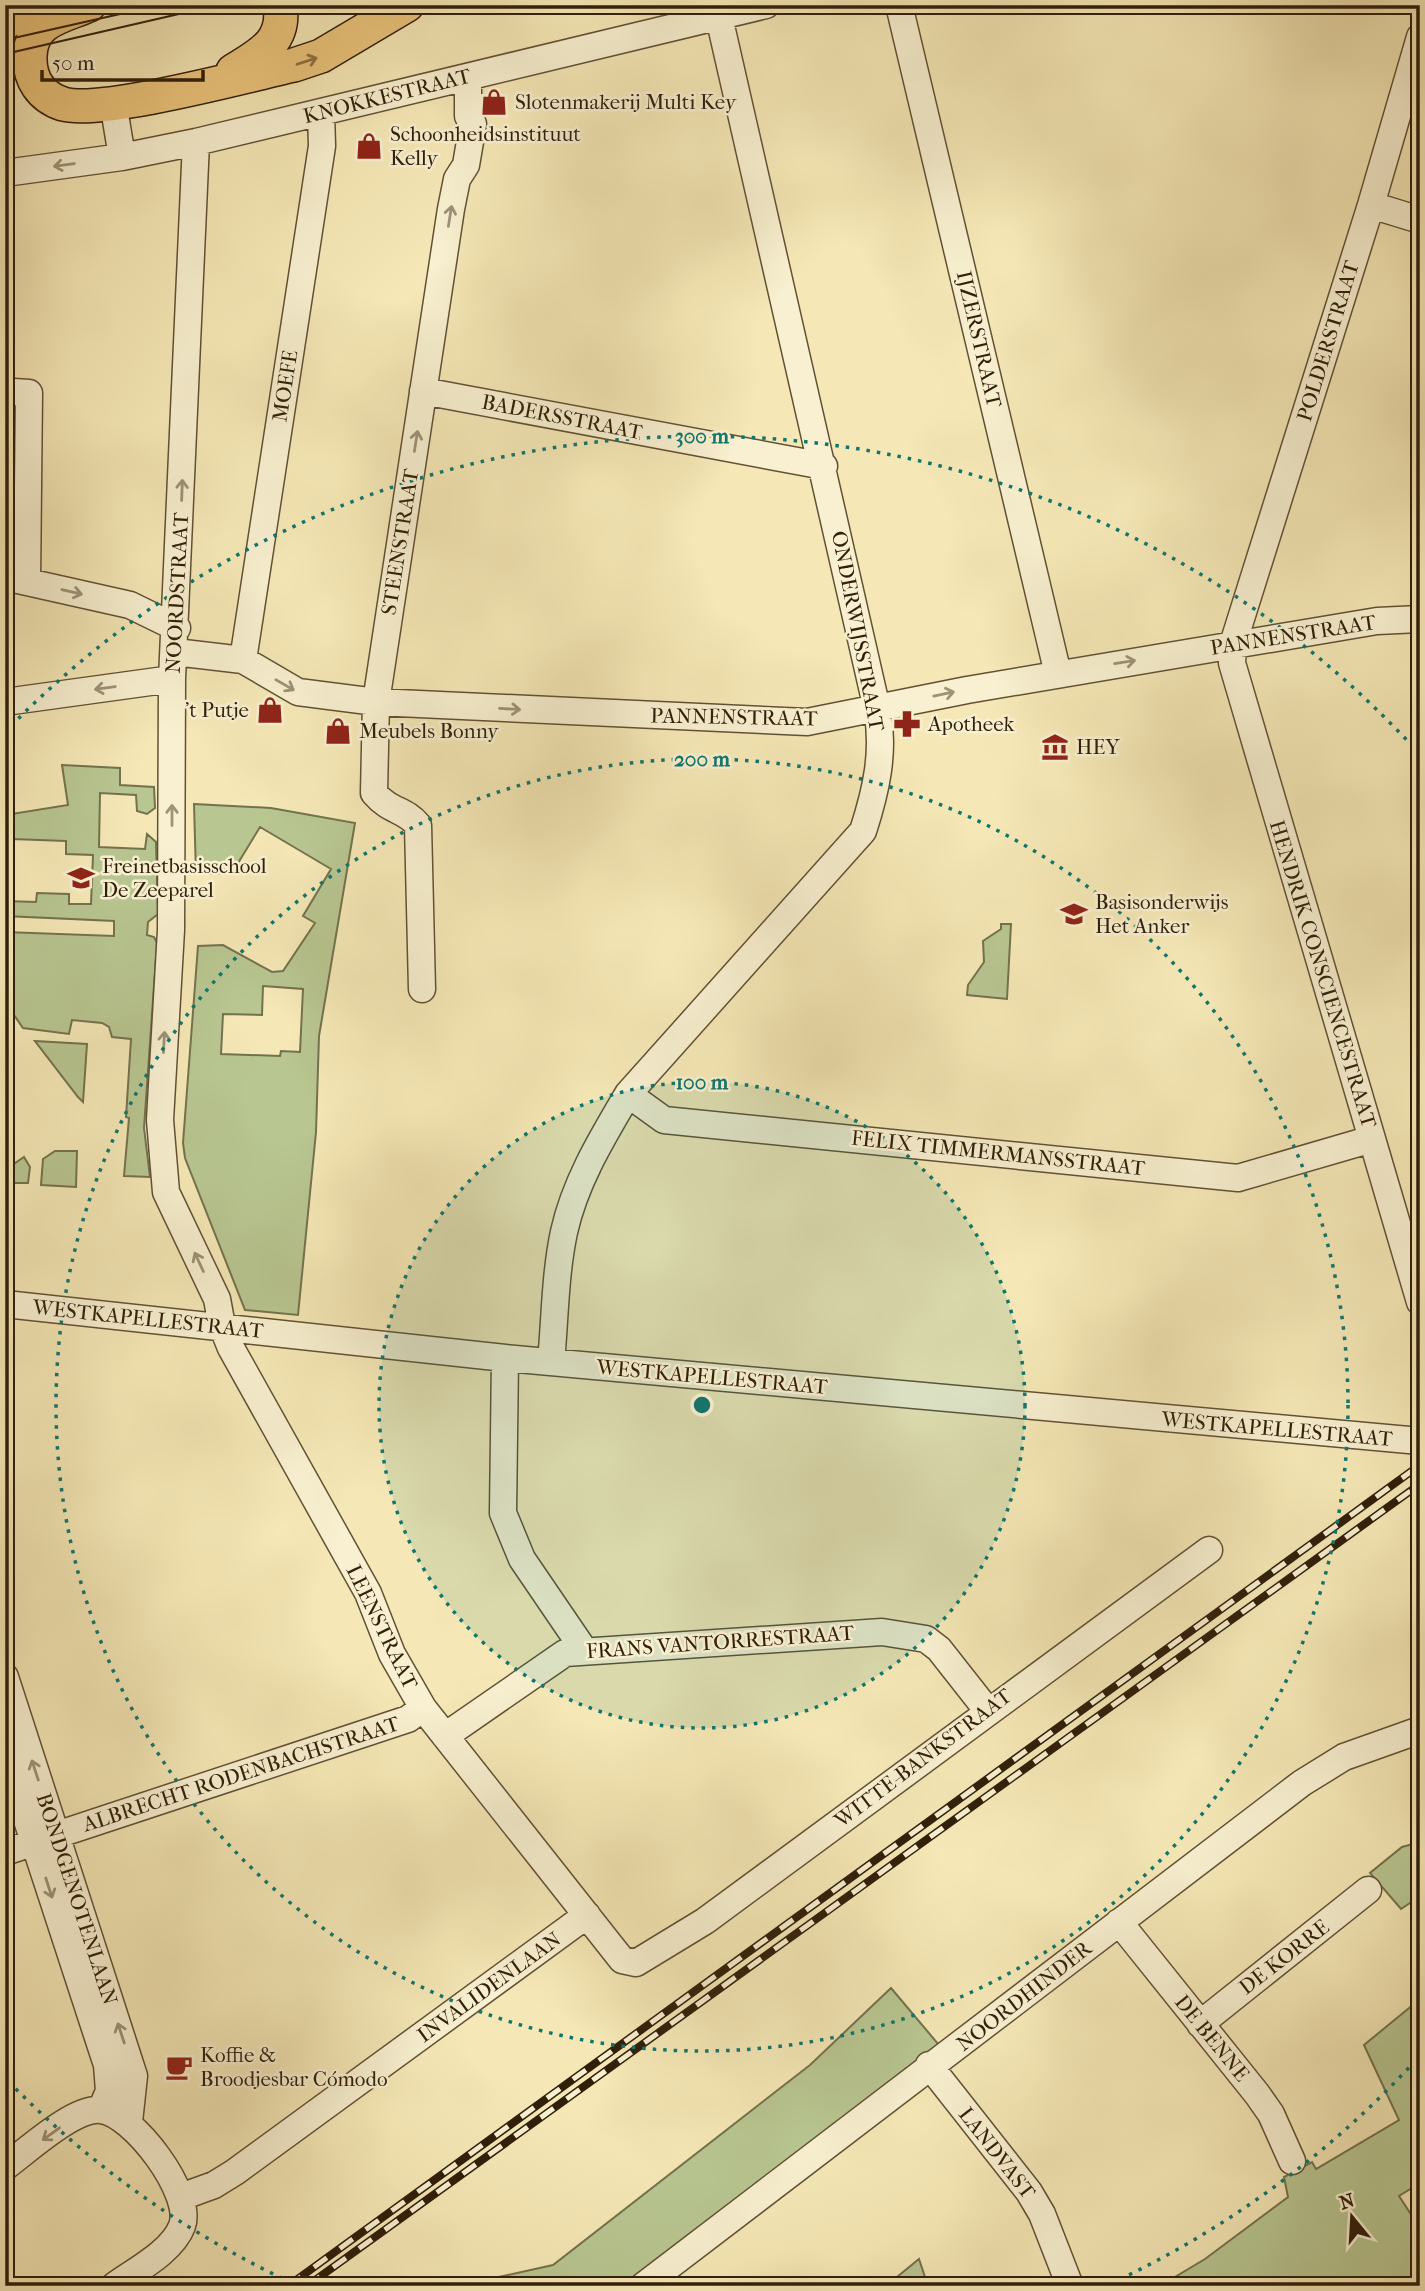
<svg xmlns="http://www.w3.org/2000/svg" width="1425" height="2291" font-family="'IM FELL French Canon',serif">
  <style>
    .green { fill: #b8c691; stroke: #74724e; stroke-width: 2; fill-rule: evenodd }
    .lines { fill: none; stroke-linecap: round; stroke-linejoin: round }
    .minor-casing { stroke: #625135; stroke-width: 29 }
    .major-casing { stroke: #311f0a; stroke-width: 36 }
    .minor { stroke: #f8f0d0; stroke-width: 26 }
    .major { stroke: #eac47b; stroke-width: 33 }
    .tram { stroke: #311f0a; stroke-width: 2 }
    .rail-casing { stroke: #311f0a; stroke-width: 8 }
    .rail { stroke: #f8f0d0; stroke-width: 5; stroke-dasharray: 16; stroke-linecap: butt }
    .oneway { stroke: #8e7242 }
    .oneway2 { stroke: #9e9277 }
    .ring { fill: none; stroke: #0f766e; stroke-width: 3.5; stroke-dasharray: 3.5 7 }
    .labels { text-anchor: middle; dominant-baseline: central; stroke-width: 5; stroke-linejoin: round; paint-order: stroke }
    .street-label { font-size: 21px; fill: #311f0a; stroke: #f8f0d0 }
    .poi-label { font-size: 21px; fill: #311f0a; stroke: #f8f0d0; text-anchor: start }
    .centre { fill: #0f766e; stroke: #f8f0d0; stroke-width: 3.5 }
    .ring-label { font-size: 21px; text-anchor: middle; font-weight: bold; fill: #0f766e; stroke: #f8f0d0; stroke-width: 5; stroke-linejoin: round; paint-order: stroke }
  </style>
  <rect width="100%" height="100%" fill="#f5e8b6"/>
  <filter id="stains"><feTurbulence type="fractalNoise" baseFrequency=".00286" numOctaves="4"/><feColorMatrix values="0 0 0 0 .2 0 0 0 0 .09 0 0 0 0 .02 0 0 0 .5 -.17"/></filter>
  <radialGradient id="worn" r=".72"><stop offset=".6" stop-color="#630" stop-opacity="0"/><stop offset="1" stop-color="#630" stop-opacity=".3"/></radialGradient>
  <path class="green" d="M62,765l58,3v17l34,2 1,21 -8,6 -10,-3 -1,-16 -36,-2 -1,54 46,2 2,-15 9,8 2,72 -10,8 -1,13 7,2 3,6 -13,185 6,49 -26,-1 5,-58 -3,-1 5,-78 -19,-2 -3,-10 -7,-4 -30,-3 -3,14 -46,-6 -18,-26v-70l109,4v-15l-109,-5v-15l31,1 1,-9 32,1v10h22l2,-49 -27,-1v-13l-54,-2 -1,9h-6v-33l63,-10z
    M194,804l77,4 84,15 -36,213 -3,96 -18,183 -53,-5 -60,-152 -2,-15 15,-197 25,-1 49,27 11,-1 32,-48 -12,-7 28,-47 -71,-42 -28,46 -36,1zM263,986l40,3 -3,63 -19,-1 -1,5 -59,-2 2,-40 39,1z
    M1001,924h10l-4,75 -40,-4 1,-10 16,-23 -1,-21 18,-12z
    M35,1041l52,3 -4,58 -5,-5z
    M55,1151h22l-1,36 -35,-2 2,-26z
    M24,1157l6,10 -2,16h-23v-13z
    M1420,1842v66l-7,-7 -12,8 -31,-36 32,-26z
    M891,1988l48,57 -311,241h-151l8,-6 68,-15 257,-200z
    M1420,1999v184l-21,13 21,32v58h-260l45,-27 83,-62 -4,-20 28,-15 4,7 83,-49 -35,-75z
    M919,2259l9,27h-42z"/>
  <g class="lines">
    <defs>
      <path id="minor" d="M899,5l159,669
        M1420,37l-49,168 -138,439 -1,19 188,639
        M113,102l9,55
        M196,142l-24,537 -1,251 -11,190 6,72 51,107 5,27 9,22 137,245 24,61 31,54 199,252 14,3 69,-42 504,-371
        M5,173l117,-16 74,-15 570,-137
        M1371,205l49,15
        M423,391l401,75
        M14,392l15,1 -2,188
        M5,577l125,28 47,23
        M175,652l68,8 55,32 78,10 431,20 160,-32 410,-69 43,-2
        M243,660l79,-514 -1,-34
        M5,702l167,-23
        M422,989l-4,-164c-13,-16 -28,-13 -44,-32l2,-91 75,-493 6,-30 9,-14 7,-41 -5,-8v-39
        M628,1094l36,26 574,58 134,-39
        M5,1304l500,54 915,83
        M505,1358l-2,155 19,46 62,91
        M551,1362c4,-43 4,-88 13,-130 11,-50 38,-94 64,-138l235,-263c13,-40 22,-79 14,-122l-158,-692
        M5,1677l129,399 -5,46
        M445,1736l120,-83 317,-21 44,7 13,10 48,61
        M5,1753l102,312 2,26 -8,19
        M5,1852l403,-133 15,-11
        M1119,1922l138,172 14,20 21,47
        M1200,2024l168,-134
        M929,2065l100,127 13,22 28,72
        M5,2167c22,-16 69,-60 96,-57 32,3 93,84 81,116 -10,26 -46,44 -68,60
        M181,2197l33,-12 21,-13 352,-257
        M643,2286l659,-503 42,-26 76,-27"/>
      <path id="major" d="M89,5c-27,12 -58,15 -59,51 -1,23 11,41 33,48 38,11 186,-29 231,-39l27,-9 86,-51
        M5,23l24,-18
        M233,71c27,-17 53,-29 47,-66"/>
    </defs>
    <use href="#minor" class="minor-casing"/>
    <use href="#major" class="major-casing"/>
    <use href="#minor" class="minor"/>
    <use href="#major" class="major"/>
    <path class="tram" d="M5,40l155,-35
      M5,54l213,-49"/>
    <defs>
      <path id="rail" d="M288,2286l1132,-821
        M307,2286l1113,-802"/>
    </defs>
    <use href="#rail" class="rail-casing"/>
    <use href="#rail" class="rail"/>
  </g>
  <defs><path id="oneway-shaft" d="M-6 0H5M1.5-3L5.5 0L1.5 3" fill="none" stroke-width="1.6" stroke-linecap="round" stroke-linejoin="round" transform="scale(1.75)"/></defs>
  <use class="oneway" href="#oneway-shaft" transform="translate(307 61) rotate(-18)"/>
  <g class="oneway2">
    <use href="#oneway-shaft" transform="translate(64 165) rotate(172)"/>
    <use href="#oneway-shaft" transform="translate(450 216) rotate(-81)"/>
    <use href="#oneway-shaft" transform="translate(416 441) rotate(-81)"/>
    <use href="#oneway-shaft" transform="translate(182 490) rotate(-88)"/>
    <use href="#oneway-shaft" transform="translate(72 592) rotate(13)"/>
    <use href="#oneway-shaft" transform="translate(1125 662) rotate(-9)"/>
    <use href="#oneway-shaft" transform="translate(285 685) rotate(30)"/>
    <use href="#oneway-shaft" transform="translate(105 688) rotate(172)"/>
    <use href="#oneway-shaft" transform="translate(944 694) rotate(-12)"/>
    <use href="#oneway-shaft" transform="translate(510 709) rotate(3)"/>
    <use href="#oneway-shaft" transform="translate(172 815) rotate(-90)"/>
    <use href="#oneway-shaft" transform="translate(164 1042) rotate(-87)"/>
    <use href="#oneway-shaft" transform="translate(199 1262) rotate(-115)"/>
    <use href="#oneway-shaft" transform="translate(35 1770) rotate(-108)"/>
    <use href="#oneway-shaft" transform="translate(49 1888) rotate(72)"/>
    <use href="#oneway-shaft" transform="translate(121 2033) rotate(-108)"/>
    <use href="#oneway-shaft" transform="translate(51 2134) rotate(144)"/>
  </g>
  <circle cx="702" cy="1405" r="323" fill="#0f766e" fill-opacity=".12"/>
  <g class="ring">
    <circle cx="702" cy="1405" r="323"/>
    <circle cx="702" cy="1405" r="646"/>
    <path d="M1416 2060A969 969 0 0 1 1112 2283M292 2283A969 969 0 0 1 11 2084M11 726A969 969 0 0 1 1416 750"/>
  </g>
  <defs>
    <symbol id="shop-bare" viewBox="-9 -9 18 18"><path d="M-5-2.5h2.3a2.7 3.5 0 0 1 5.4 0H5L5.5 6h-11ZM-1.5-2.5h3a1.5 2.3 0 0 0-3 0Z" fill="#8f2418" stroke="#f8f0d0" stroke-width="2.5" paint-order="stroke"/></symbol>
    <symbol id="pharmacy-bare" viewBox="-9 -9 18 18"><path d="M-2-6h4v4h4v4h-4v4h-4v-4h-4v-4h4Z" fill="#8f2418" stroke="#f8f0d0" stroke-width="2.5" paint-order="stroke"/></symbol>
    <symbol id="museum-bare" viewBox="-9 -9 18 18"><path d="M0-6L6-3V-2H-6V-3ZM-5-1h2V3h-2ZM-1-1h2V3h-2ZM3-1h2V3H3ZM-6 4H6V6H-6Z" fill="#8f2418" stroke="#f8f0d0" stroke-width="2.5" paint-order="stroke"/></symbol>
    <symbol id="school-bare" viewBox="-9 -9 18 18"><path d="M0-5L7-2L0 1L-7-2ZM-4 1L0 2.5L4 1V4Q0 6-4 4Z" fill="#8f2418" stroke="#f8f0d0" stroke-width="2.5" paint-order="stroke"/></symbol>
    <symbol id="cafe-bare" viewBox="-9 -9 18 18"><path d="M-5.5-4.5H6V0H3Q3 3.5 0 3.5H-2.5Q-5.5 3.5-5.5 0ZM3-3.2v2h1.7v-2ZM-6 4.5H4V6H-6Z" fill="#8f2418" stroke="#f8f0d0" stroke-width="2.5" paint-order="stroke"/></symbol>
  </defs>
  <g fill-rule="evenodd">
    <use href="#shop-bare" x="475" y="83" width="38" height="38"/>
    <use href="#shop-bare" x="350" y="127" width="38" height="38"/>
    <use href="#shop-bare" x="251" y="691" width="38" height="38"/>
    <use href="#pharmacy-bare" x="888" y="705" width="38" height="38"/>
    <use href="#shop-bare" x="319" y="712" width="38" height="38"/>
    <use href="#museum-bare" x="1036" y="728" width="38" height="38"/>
    <use href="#school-bare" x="62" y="859" width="38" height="38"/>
    <use href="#school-bare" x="1055" y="895" width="38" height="38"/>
    <use href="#cafe-bare" x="160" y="2048" width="38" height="38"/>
  </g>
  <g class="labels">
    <g class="street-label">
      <text transform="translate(387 96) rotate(-14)">KNOKKESTRAAT</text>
      <text transform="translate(979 339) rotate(77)">IJZERSTRAAT</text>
      <text transform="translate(1328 341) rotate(-73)">POLDERSTRAAT</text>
      <text transform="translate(285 386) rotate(-81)">MOEFE</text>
      <text transform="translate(562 417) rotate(11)">BADERSSTRAAT</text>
      <text transform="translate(400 542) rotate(-81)">STEENSTRAAT</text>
      <text transform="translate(177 593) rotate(-87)">NOORDSTRAAT</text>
      <text transform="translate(858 631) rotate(79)">ONDERWIJSSTRAAT</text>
      <text transform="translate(1293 635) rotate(-9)">PANNENSTRAAT</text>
      <text transform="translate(734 717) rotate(1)">PANNENSTRAAT</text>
      <text transform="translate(1323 974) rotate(73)">HENDRIK CONSCIENCESTRAAT</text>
      <text transform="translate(998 1153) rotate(6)">FELIX TIMMERMANSSTRAAT</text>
      <text transform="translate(148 1319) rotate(6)">WESTKAPELLESTRAAT</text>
      <text transform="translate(712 1377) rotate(5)">WESTKAPELLESTRAAT</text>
      <text transform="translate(1277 1429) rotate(5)">WESTKAPELLESTRAAT</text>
      <text transform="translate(382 1627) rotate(64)">LEENSTRAAT</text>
      <text transform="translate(720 1642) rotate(-4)">FRANS VANTORRESTRAAT</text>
      <text transform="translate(923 1758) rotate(-37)">WITTE-BANKSTRAAT</text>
      <text transform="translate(241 1774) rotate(-18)">ALBRECHT RODENBACHSTRAAT</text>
      <text transform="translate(77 1899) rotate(72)">BONDGENOTENLAAN</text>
      <text transform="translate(1284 1957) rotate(-38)">DE KORRE</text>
      <text transform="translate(489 1987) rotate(-36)">INVALIDENLAAN</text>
      <text transform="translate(1024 1996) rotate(-38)">NOORDHINDER</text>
      <text transform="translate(1212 2038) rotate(51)">DE BENNE</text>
      <text transform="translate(997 2153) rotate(52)">LANDVAST</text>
    </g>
    <g class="poi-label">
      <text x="515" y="102">Slotenmakerij Multi Key</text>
      <text x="390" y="134">Schoonheidsinstituut<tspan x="390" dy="24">Kelly</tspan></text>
      <text x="249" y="710" text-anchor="end">'t Putje</text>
      <text x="928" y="724">Apotheek</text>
      <text x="359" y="731">Meubels Bonny</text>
      <text x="1076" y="747">HEY</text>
      <text x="102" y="866">Freinetbasisschool<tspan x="102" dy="24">De Zeeparel</tspan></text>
      <text x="1095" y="902">Basisonderwijs<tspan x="1095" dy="24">Het Anker</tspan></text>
      <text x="200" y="2055">Koffie &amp;<tspan x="200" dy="24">Broodjesbar Cómodo</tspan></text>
    </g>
  </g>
  <circle cx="702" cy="1405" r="10" class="centre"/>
  <g class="ring-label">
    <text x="702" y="443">300 m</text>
    <text x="702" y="766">200 m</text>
    <text x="702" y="1089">100 m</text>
  </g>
  <rect width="1425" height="2291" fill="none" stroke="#f5e8b6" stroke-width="28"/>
  <rect x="7" y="7" width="1411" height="2277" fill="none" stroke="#311f0a" stroke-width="3.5"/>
  <rect x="14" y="14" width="1397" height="2263" fill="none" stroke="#311f0a" stroke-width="2"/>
  <g transform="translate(1352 2217) rotate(342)" stroke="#f8f0d0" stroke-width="5" paint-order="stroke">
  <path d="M0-5L12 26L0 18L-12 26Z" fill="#311f0a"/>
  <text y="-10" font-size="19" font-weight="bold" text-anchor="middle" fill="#311f0a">N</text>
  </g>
  <path d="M42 70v10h161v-10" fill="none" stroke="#311f0a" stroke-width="3.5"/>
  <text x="52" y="70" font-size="21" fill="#311f0a" stroke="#f8f0d0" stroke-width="5" paint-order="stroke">50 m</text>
  <rect width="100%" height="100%" filter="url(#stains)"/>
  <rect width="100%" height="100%" fill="url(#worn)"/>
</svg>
